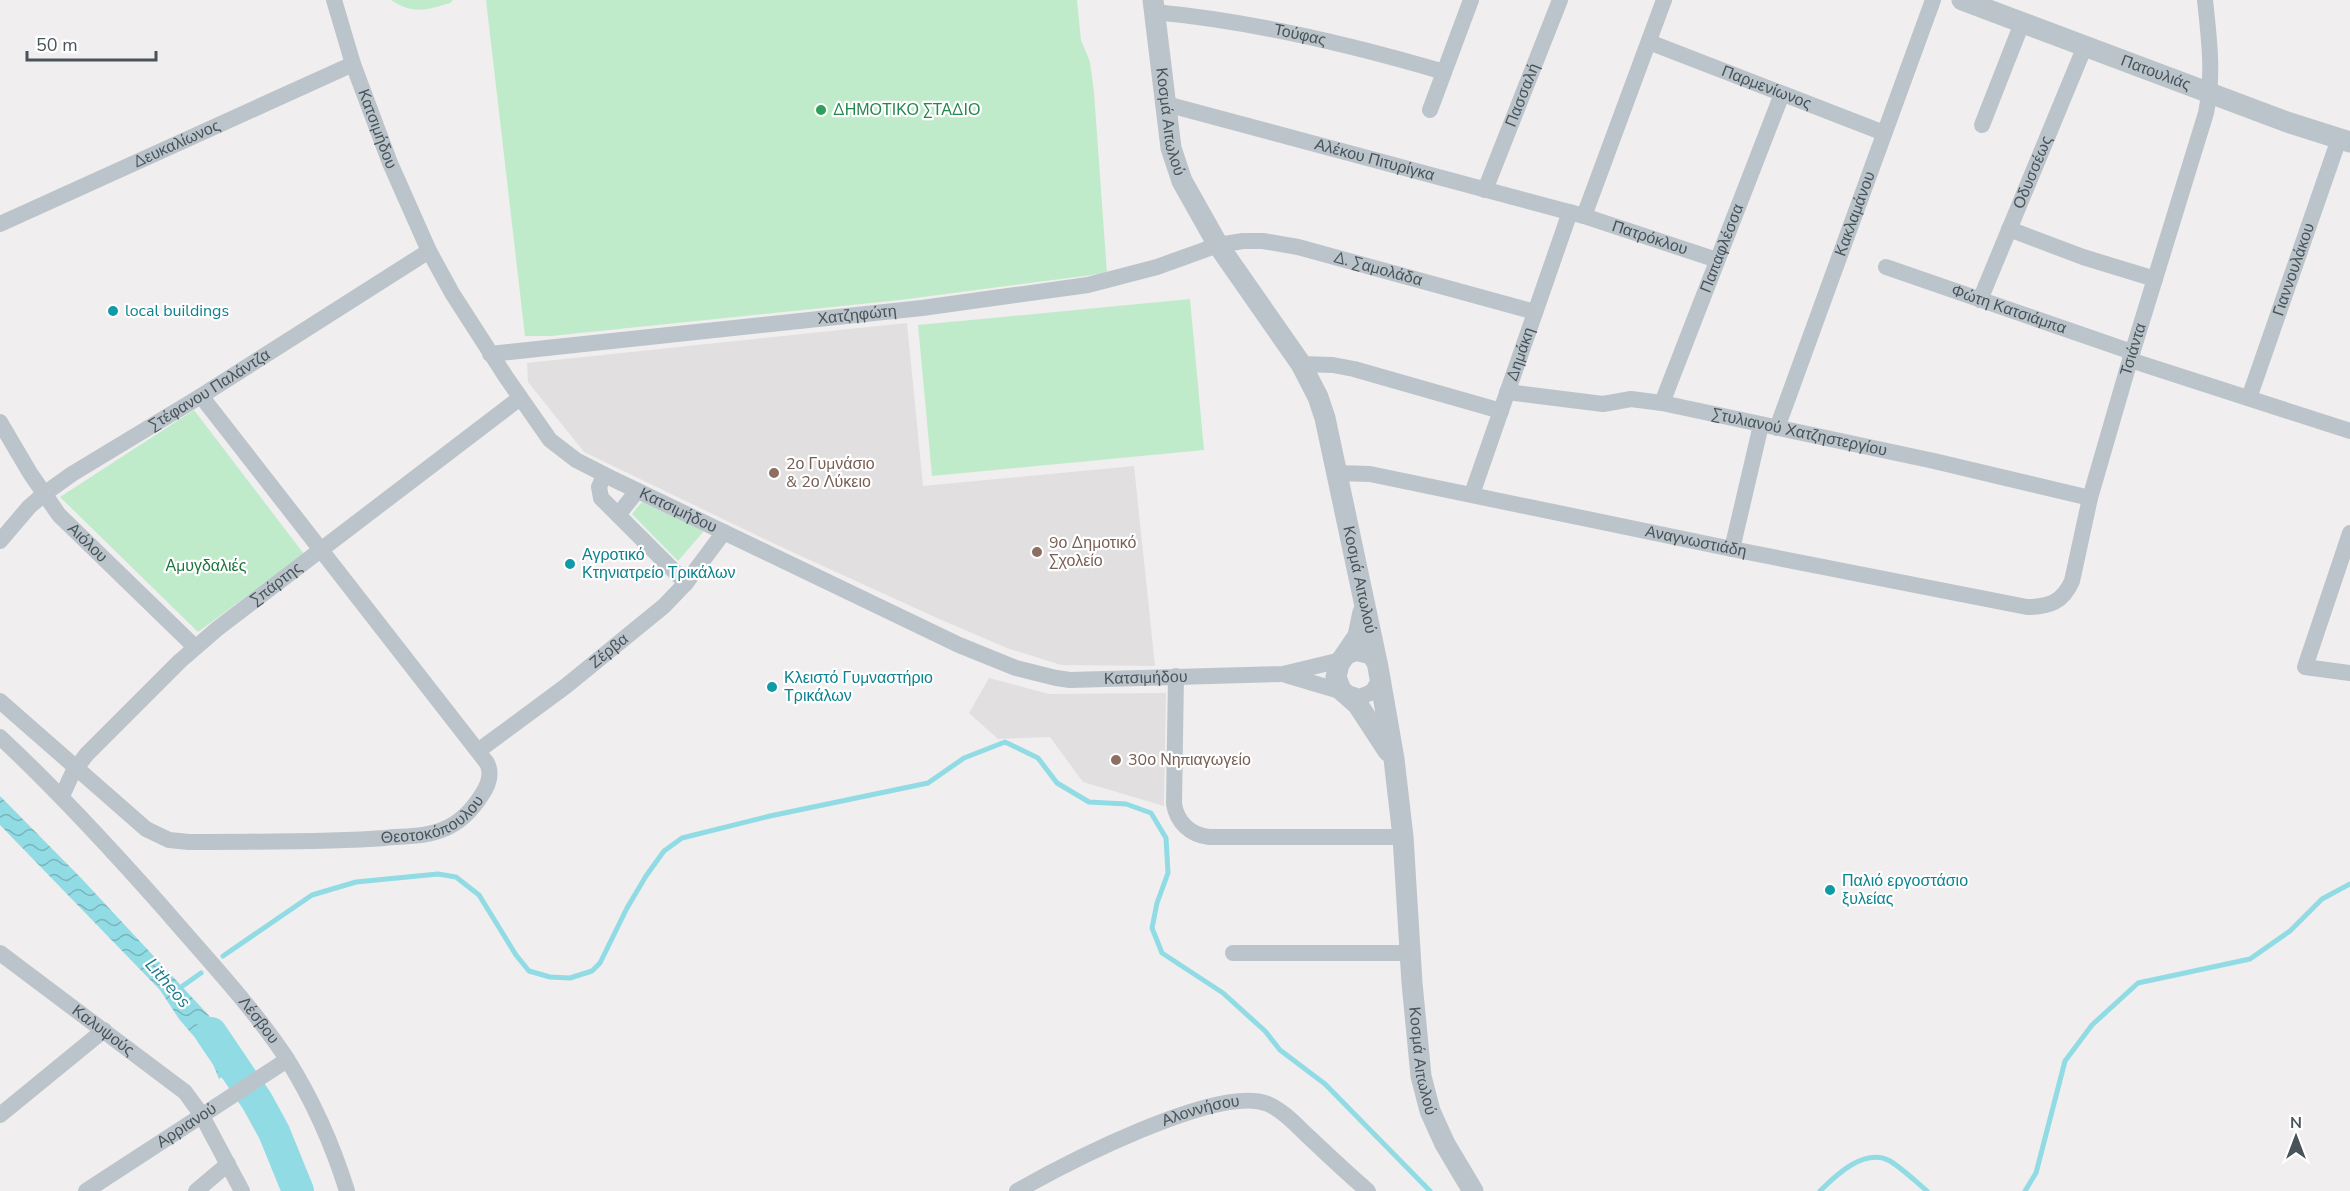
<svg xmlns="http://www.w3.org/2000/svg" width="2350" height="1191" font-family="'Nunito Sans',sans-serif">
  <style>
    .education { fill: #e1dfe0 }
    .green { fill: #c0ebcb }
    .water { fill: url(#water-waves) }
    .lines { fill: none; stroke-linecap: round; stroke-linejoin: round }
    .stream { stroke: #91dce4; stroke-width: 5 }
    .river { stroke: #91dce4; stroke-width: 32 }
    .minor { stroke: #bbc4ca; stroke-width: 16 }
    .tertiary { stroke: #bbc4ca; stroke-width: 21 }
    .leisure-dot { fill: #2e9e5b; stroke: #fff; stroke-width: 2 }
    .culture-dot { fill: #0f9aa8; stroke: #fff; stroke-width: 2 }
    .education-dot { fill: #8d6e63; stroke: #fff; stroke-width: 2 }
    .labels { text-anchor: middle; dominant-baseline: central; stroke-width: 4.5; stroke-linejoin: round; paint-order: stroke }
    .street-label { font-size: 16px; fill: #48535a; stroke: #fff }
    .leisure-label { font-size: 16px; fill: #27864d; stroke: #fff; text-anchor: start }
    .culture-label { font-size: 16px; fill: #0d838f; stroke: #fff; text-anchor: start }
    .education-label { font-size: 16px; fill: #785e54; stroke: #fff; text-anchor: start }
    .park-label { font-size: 16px; fill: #1f7540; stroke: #fff }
    .water-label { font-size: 18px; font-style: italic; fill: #187d87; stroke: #fff }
  </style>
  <defs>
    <pattern id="water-waves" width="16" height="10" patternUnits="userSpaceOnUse" patternTransform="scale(1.5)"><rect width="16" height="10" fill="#91dce4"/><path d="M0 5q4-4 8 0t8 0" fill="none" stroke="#78b5bc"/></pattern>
  </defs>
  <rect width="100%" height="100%" fill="#f0eeee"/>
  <path class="education" d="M907,323l16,163 211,-20 21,200 -94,-1 -54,-17 -70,-30 -160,-73 -193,-93 -56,-70 -1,-19z
    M989,678l60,16 117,-1 -2,113 -81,-24 -33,-45 -52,2 -29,-26z"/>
  <path class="green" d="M391,0h62l-3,3c-23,7 -37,12 -59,-3z
    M486,0h591l4,40 9,22 4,31 13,180 -207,27 -349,36h-26z
    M1190,299l14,151 -272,26 -14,-151z
    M194,410l110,144 -106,78 -138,-135z
    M642,502l62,29 -26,30 -46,-47z"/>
  <path class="water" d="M0,796l81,82 133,143 29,40 -24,18 -10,-25 -30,-35 -19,-29 -160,-165z"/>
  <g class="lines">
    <path class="stream" d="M223,956l89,-61 44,-13 82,-8 18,3 23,18 37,60 13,16 21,6 20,1 22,-7 8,-8 27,-55 19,-32 18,-25 18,-13 88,-22 158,-33 36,-25 41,-16 33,16 19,25 32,19 37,2 25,9 15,25 2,35 -11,30 -5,25 10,25 61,40 42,38 15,19 45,34 105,107
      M177,990l24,-17
      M1820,1191c16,-16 45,-44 70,-30 13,8 25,20 37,30
      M2025,1191l11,-18 29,-112 27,-36 46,-42 112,-24 40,-28 32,-32 28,-15"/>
    <path class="river" d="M211,1033l46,68 17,31 24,59"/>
    <g class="minor">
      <path id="s1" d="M334,0l19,64 37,99 39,88 23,42 54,84 44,63 26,20 37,19 346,166 57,23 40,10 14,2 213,-6 54,-13 19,-8 13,3 9,11"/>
      <path id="s2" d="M1154,12c99,9 195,32 290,60"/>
      <path id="s3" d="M1649,42l235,91"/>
      <path id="s4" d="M1166,104l418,112 133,44"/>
      <path d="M1430,110l41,-110"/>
      <path d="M1982,125l40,-102"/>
      <path id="s5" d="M1485,190l75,-190"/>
      <path d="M1584,216l80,-216"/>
      <path id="s6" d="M0,224l353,-160"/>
      <path d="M2009,229l74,28 72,22"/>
      <path id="s7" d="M1886,267l246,85"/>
      <path id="s8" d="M1980,300l105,-254"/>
      <path id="s9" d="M490,354l432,-46 166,-23 69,-18 61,-22 25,-4h20l35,6 237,65"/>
      <path d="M2130,360l220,71"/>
      <path d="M1301,364l32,1 21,4 147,42"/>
      <path id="s10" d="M1507,392l96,12 28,-5 31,4 272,58 156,37"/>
      <path id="s11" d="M2249,398l90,-259"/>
      <path id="s12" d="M1662,403l120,-309"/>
      <path id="s13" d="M0,422l30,51 29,42 136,132"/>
      <path id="s14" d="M1777,428l156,-428"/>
      <path id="s15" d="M1337,473l33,1 362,75 295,58c22,0 36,-5 45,-26l18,-83 40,-138 76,-247c8,-38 3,-75 -1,-113"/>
      <path d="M604,475l-5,12 2,11 85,85"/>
      <path id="s16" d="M1472,494l98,-282"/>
      <path d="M618,515l19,-24"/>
      <path d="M2350,533l-45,134 45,6"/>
      <path id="s17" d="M0,541l29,-34 15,-13 28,-20 129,-78 228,-145"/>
      <path d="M1732,549l29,-124"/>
      <path d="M1286,675l74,22 12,-5 8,-12"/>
      <path d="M1176,676l-2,128c3,18 16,31 35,33h194"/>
      <path id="s18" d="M0,701l146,128 23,11 20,2c65,-1 131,1 196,-4 19,-2 41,-1 59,-9 15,-6 28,-19 37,-33 7,-10 12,-21 6,-33l-286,-367"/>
      <path id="s19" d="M0,737c59,55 113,114 166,174 41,48 86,95 121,148 25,40 46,87 60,132"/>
      <path id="s20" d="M478,751l88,-65 98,-80 22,-23 38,-51"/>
      <path id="s21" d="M62,796l11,-24 14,-18 93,-93 37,-32 303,-231"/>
      <path id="s22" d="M0,953l185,139 16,22 41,77"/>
      <path d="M1233,953h178"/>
      <path d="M0,1115l104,-85"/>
      <path id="s23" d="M86,1191l201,-131"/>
      <path d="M196,1191l32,-27"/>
      <path id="s24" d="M1017,1191c46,-26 202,-108 251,-87 16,7 29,22 42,34 19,18 38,36 58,53"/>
    </g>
    <g class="tertiary">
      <path id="s25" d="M1153,0l18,148 11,33 36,64 83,119 17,33 7,21 53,249 16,92 9,78 9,146 9,93 9,35 15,33 28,47"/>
      <path id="s26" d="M1962,0l325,122 63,20"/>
      <path d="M1363,612l-5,24 -19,28 -3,13 5,13 17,15 30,46"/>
    </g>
  </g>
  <circle class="leisure-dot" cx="821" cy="110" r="6"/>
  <g class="culture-dot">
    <circle cx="113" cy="311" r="6"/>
    <circle cx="570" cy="564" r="6"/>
    <circle cx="772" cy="687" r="6"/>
    <circle cx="1830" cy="890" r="6"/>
  </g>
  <g class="education-dot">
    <circle cx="774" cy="473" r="6"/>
    <circle cx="1037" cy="552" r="6"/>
    <circle cx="1116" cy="760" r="6"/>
  </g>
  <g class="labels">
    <g class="street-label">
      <text stroke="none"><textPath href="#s2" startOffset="148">Τούφας</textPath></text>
      <text stroke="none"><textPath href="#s26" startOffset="207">Πατουλιάς</textPath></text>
      <text stroke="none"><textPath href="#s3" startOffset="126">Παρμενίωνος</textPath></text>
      <text stroke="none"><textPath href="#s5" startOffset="102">Πασσαλή</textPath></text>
      <text stroke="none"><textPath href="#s25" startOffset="123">Κοσμά Αιτωλού</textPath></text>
      <text stroke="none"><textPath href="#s1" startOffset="136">Κατσιμήδου</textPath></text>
      <text stroke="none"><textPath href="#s6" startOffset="194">Δευκαλίωνος</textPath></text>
      <text stroke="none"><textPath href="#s4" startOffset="216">Αλέκου Πιτυρίγκα</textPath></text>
      <text stroke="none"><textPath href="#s8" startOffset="138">Οδυσσέως</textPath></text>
      <text stroke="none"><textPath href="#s14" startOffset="228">Κακλαμάνου</textPath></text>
      <text stroke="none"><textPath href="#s4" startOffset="502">Πατρόκλου</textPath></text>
      <text stroke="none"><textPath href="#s12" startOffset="166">Παπαφλέσσα</textPath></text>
      <text stroke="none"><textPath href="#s9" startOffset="902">Δ. Σαμολάδα</textPath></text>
      <text stroke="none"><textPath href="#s11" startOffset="136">Γιαννουλάκου</textPath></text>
      <text stroke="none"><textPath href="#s7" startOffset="130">Φώτη Κατσιάμπα</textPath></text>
      <text stroke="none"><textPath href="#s9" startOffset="369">Χατζηφώτη</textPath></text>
      <text stroke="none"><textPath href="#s15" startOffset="999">Τσιάντα</textPath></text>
      <text stroke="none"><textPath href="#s16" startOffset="148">Δημάκη</textPath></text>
      <text stroke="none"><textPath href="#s17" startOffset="260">Στέφανου Παλάντζα</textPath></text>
      <text stroke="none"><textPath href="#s10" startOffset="297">Στυλιανού Χατζηστεργίου</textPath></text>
      <text stroke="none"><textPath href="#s1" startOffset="640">Κατσιμήδου</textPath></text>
      <text stroke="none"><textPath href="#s15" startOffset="366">Αναγνωστιάδη</textPath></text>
      <text stroke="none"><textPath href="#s13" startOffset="150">Αιόλου</textPath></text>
      <text stroke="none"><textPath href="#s25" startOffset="627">Κοσμά Αιτωλού</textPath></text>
      <text stroke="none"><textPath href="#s21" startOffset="304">Σπάρτης</textPath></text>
      <text stroke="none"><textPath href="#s20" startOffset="165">Ζέρβα</textPath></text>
      <text stroke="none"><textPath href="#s1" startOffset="1144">Κατσιμήδου</textPath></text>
      <text stroke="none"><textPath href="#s18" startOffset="488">Θεοτοκόπουλου</textPath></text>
      <text stroke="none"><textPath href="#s19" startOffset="384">Λέσβου</textPath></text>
      <text stroke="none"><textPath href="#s22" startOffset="129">Καλυψούς</textPath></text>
      <text stroke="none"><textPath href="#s25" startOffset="1113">Κοσμά Αιτωλού</textPath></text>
      <text stroke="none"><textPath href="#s24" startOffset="201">Αλοννήσου</textPath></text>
      <text stroke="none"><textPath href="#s23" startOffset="120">Αρριανού</textPath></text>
    </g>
    <g class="leisure-label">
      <text x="833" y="110">ΔΗΜΟΤΙΚΟ ΣΤΑΔΙΟ</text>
    </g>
    <g class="culture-label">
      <text x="125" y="311">local buildings</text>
      <text x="582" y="555">Αγροτικό<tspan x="582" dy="18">Κτηνιατρείο Τρικάλων</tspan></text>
      <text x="784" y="678">Κλειστό Γυμναστήριο<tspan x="784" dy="18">Τρικάλων</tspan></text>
      <text x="1842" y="881">Παλιό εργοστάσιο<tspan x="1842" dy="18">ξυλείας</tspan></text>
    </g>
    <g class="education-label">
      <text x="786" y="464">2ο Γυμνάσιο<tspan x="786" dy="18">&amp; 2ο Λύκειο</tspan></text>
      <text x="1049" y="543">9ο Δημοτικό<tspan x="1049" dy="18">Σχολείο</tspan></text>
      <text x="1128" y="760">30ο Νηπιαγωγείο</text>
    </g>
    <g class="park-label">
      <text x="206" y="566">Αμυγδαλιές</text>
    </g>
    <g class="water-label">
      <text transform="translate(168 983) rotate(49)">Litheos</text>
    </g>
  </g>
  <g transform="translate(2296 1137)" stroke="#ffffff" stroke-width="4.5" paint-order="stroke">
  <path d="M0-4.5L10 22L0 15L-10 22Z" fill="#48535a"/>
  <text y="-9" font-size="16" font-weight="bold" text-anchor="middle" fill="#48535a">N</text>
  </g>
  <path d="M27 51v9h129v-9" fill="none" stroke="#48535a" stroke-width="3"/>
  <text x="36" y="51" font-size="18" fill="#48535a" stroke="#ffffff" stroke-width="4.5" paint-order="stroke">50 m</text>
</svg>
